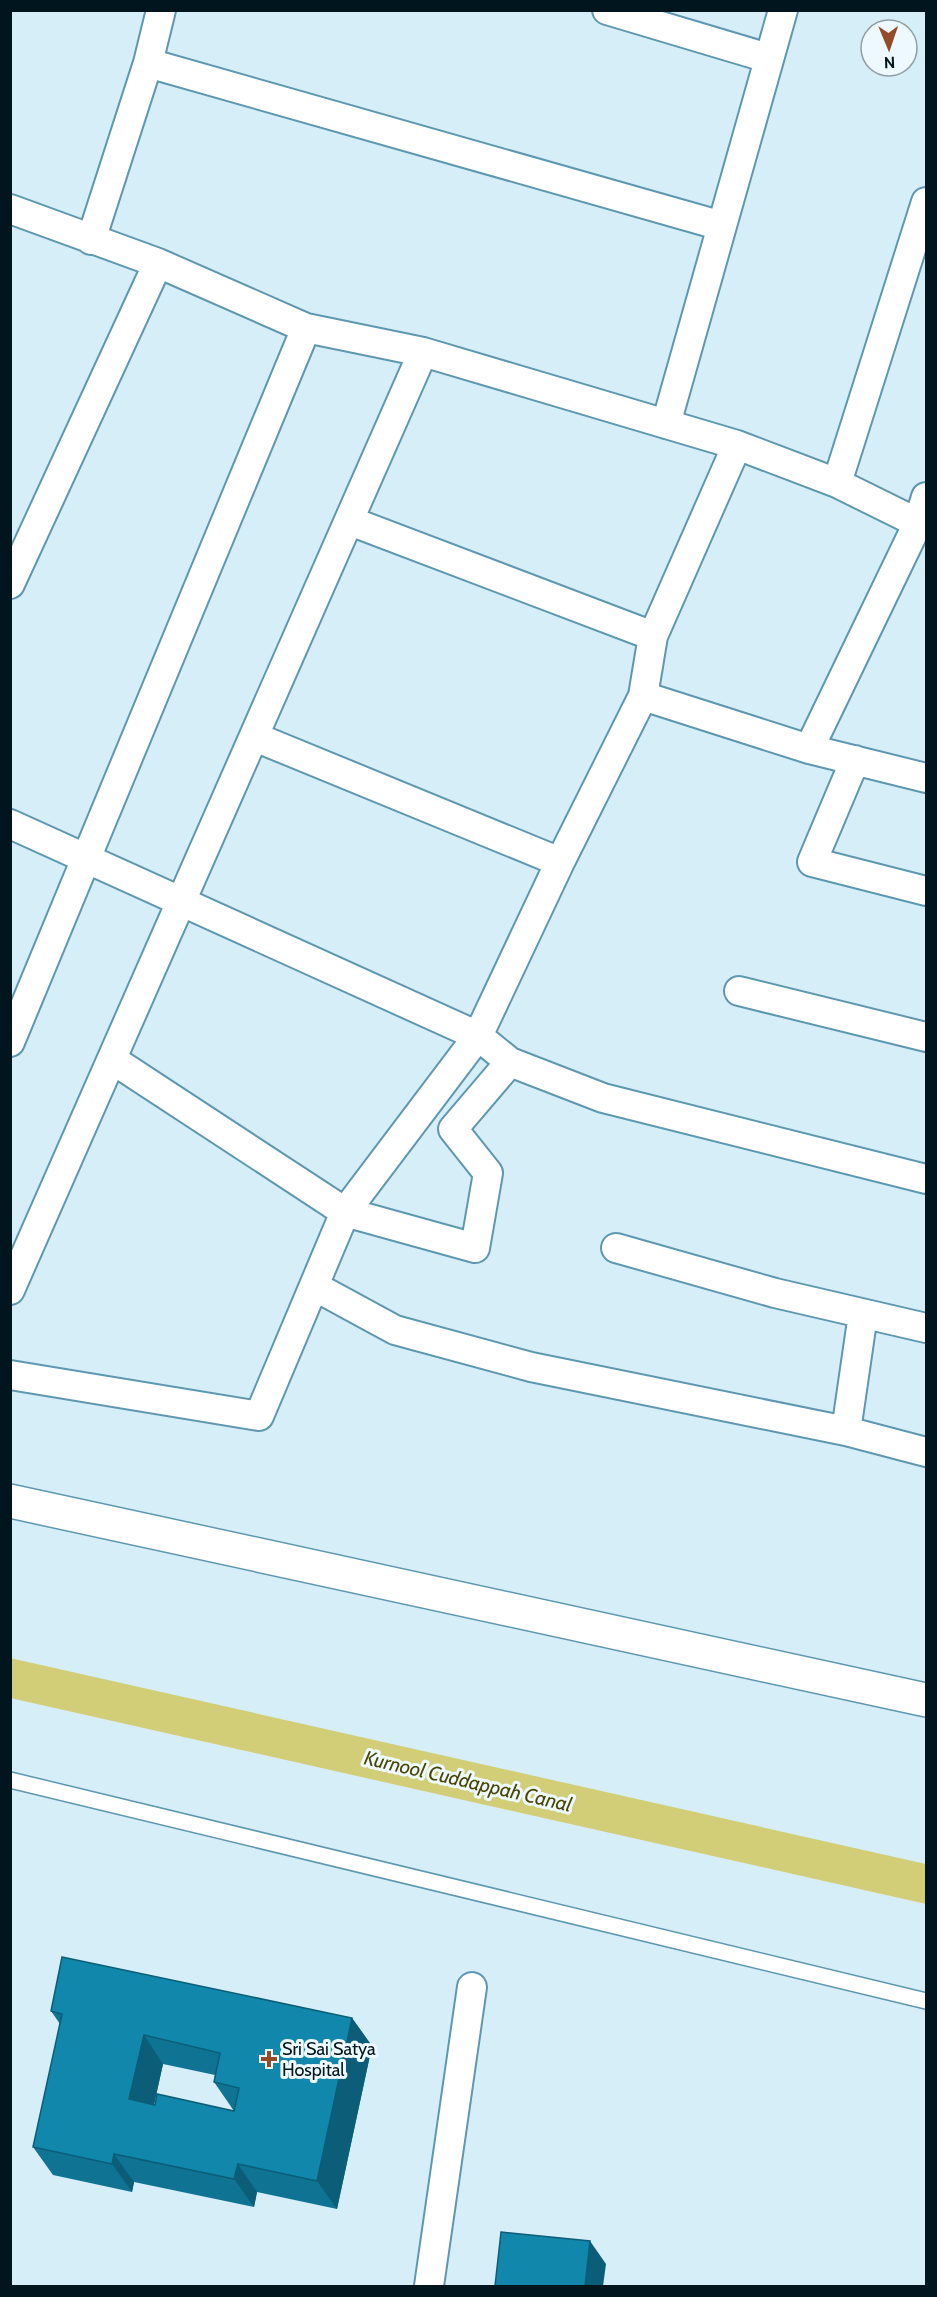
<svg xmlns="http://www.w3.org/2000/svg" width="937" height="2297" font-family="Cabin,sans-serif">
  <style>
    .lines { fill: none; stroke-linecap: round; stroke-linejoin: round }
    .canal { stroke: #d2ce78; stroke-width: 39 }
    .service-casing { stroke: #5e98b0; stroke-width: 18 }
    .minor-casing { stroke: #5e98b0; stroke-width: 32 }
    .tertiary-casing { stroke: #5e98b0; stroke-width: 36 }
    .service { stroke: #fff; stroke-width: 15 }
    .minor { stroke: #fff; stroke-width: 28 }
    .tertiary { stroke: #fff; stroke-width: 33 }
    .wall { fill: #0f7494; fill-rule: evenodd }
    .shaded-wall { fill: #0c5e78 }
    .building { fill: #1187ac; stroke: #0c5e78; stroke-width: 1.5; fill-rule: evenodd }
    .poi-dot { fill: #934c26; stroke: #edf9fe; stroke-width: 2 }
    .labels { text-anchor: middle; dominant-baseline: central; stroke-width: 6; stroke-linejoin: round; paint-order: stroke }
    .poi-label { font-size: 18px; fill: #00151e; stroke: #edf9fe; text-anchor: start }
    .water-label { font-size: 20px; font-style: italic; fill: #4a4600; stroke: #edf9fe }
  </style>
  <rect width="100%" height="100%" fill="#d6eef8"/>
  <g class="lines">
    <path class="canal" d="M10,1678l916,206"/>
    <defs>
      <path id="service" d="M10,1780l916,221"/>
      <path id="minor" d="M607,10l161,48
        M148,63l574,163
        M10,209l148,54 148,65 117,24 314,93 100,38 89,44
        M91,240l57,-177 13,-53
        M666,424l117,-414
        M837,483l89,-281
        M350,521l303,115
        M10,584l148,-321
        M643,696l166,53 117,29
        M255,737l305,125
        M809,749l109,-226 8,-26
        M855,760l-43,102 114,29
        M10,824l468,212 32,26 93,36 323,81
        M739,991l187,46
        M10,1042l296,-714
        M113,1060l232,152 130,36 13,-75 -35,-44 57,-67
        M616,1248l159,45 151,35
        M314,1286l81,44 136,37 315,64 80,21
        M10,1290l413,-938
        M10,1375l249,41 86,-204 133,-176 82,-174 83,-166 10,-60 84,-191
        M846,1431l17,-117
        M429,2286l43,-299"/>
      <path id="tertiary" d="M10,1501l916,199"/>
    </defs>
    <use href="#service" class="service-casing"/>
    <use href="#minor" class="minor-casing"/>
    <use href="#tertiary" class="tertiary-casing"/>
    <use href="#service" class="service"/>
    <use href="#minor" class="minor"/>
    <use href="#tertiary" class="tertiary"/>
  </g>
  <path class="wall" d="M51,2011l301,7 20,28 -35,163 -80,-17 -3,15 -120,-25 -2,10 -79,-17 -20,-28 27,-123zM163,2064l52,11 -1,7 20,29 -80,-6z"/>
  <path class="shaded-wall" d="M352,2018l20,28 -35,163 -20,-28z
    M144,2035l19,29 -14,63 -20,-28z
    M114,2154l20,28 -2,10 -20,-28z
    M238,2164l19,28 -3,15 -20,-28z
    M590,2241l16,23 -3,22h-18z"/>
  <path class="building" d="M62,1957l290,61 -35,163 -79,-17 -4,15 -120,-25 -2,10 -79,-17 29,-133 -11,-3zM144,2035l76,18 -6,29 25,6 -5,23 -77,-17 -2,11 -26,-6z
    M501,2232l89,9 -5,45h-90z"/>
  <path class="poi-dot" d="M266 2050h6v6h6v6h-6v6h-6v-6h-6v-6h6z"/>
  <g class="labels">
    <g class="poi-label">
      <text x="282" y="2049">Sri Sai Satya<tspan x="282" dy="21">Hospital</tspan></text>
    </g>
    <g class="water-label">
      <text transform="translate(468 1781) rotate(13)">Kurnool Cuddappah Canal</text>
    </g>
  </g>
  <rect width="937" height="2297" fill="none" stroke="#00151e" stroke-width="24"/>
  <g transform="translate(889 48) rotate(178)"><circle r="28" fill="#edf9fe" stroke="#8e9ea4" stroke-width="1.5"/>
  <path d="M0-4.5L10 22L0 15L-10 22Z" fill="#934c26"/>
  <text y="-9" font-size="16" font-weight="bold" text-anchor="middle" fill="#00151e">N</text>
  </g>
</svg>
